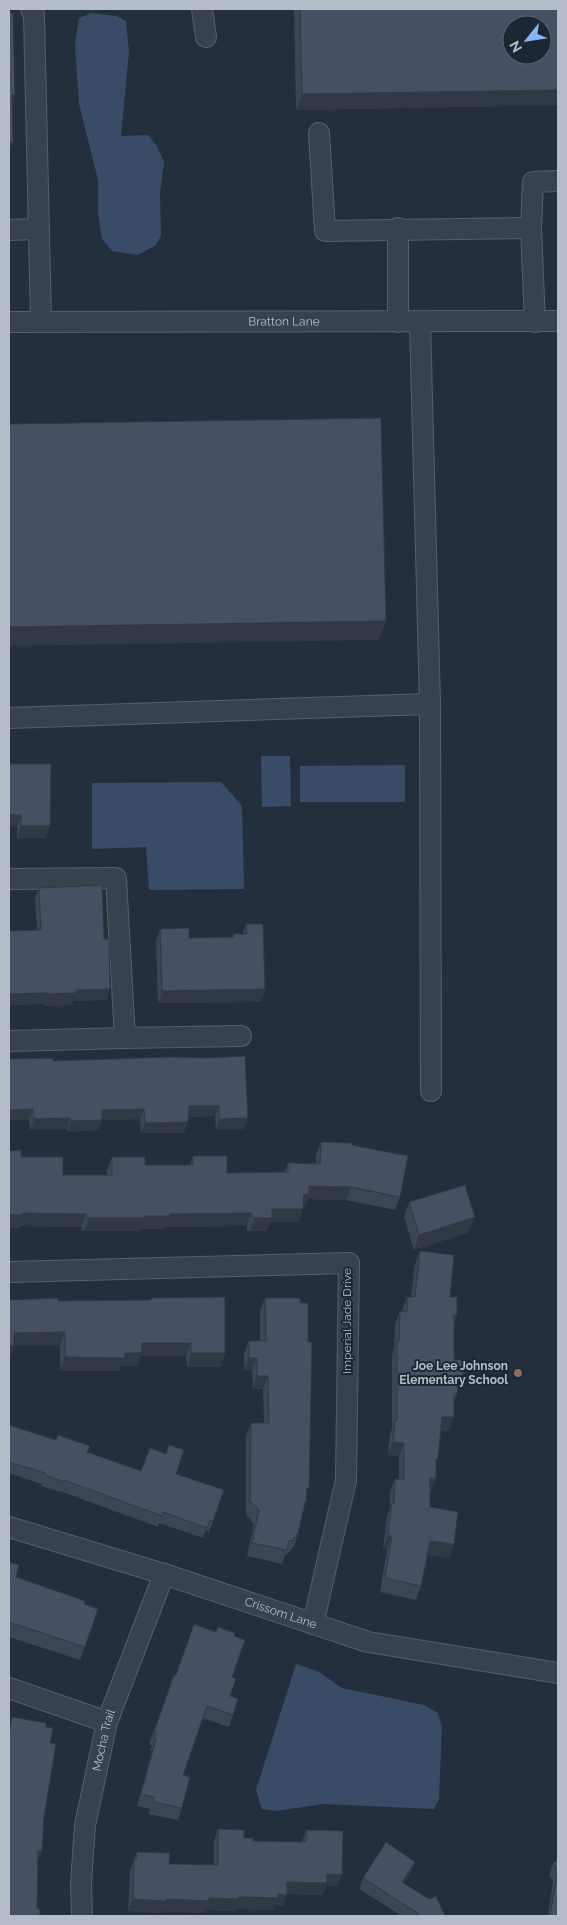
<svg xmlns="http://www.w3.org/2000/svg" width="567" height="1925" font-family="Raleway,sans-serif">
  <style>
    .water { fill: #394c67 }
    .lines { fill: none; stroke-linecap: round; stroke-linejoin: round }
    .minor-casing { stroke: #565f6c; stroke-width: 22 }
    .minor { stroke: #38414e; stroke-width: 20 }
    .wall { fill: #3b4654 }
    .shaded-wall { fill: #303945 }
    .building { fill: #455162; stroke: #303945; fill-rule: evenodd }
    .education-dot { fill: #8d6e63; stroke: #1d2633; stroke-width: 2 }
    .labels { text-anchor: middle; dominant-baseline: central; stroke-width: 4; stroke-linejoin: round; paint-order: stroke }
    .street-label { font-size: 12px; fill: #b4bcc9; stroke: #1d2633 }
    .poi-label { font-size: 12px; font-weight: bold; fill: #b4bcc9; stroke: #1d2633; text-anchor: end }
  </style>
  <rect width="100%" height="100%" fill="#242f3e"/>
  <path class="water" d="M91,13l25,3 10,5 3,31 -8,84 27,-1 9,11 7,16 -4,30 1,44 -5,9 -18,10 -26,-4 -10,-12 -4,-26v-33l-19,-76 -4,-59 4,-27z
    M261,756h29l1,50 -29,1z
    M405,765v37h-105v-36z
    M221,782l21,24 2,83 -95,1 -3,-43 -54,2v-66z
    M296,1664l23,8 23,16 82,17 14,8 4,14 -3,72 -5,10 -110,-5 -49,7 -13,-2 -6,-19z"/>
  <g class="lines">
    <defs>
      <g id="minor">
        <path d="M31,9l3,6 7,307"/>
        <path d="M202,9l4,28"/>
        <path d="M319,133l6,98 206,-3 4,94"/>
        <path d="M398,228v94"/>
        <path d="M531,228l2,-46 25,-1"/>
        <path d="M9,230l30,-1"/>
        <path id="s1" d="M9,322l549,-1"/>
        <path d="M420,322l10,382 1,387"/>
        <path d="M9,718l421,-14"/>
        <path d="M9,879l107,-1 9,160 -116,3"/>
        <path d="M125,1038l116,-2"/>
        <path d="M9,1272l340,-9 -3,217 -33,144"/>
        <path id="s2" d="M9,1527l155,47 204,68 190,31"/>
        <path d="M9,1688l98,34"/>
        <path id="s3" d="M82,1916l-1,-33 4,-58 22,-103 57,-148"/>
      </g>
    </defs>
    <use href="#minor" class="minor-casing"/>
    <use href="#minor" class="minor"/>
  </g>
  <path class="wall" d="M294,9h264v96l-262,5z
    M9,764l41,62 -4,12h-29v-11h-8z
    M39,888l65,51 6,50 -4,11 -33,1 -1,4 -28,1v-2l-35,1v-93v19l28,-1 -2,-31z
    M246,924l19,65 -4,13 -103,1 -2,-62 4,-12 29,9 43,-1 2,-3h9z
    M172,1057l72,72 -28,1 -1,-14 -27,1 -4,16h-43l-1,-14 -38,1 -4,10 -31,2v-3l-37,1 -1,-10h-20v-61l44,2z
    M321,1142l31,3 48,52 -5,13 -49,-10 -39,-1 -3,8h-1l-4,15h-29l-3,9h-17l-3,-1v-4h-6l-75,1 -1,2h-24l-4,2h-53l-3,-1v-3l-62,-1 -1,2 3,-71 42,18h44v-5l5,-13 33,8h45l3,-9 34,17 57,-1 4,-9h28v-8z
    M409,1202l60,30 -55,18 -10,-33z
    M420,1251l30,46 7,18 -3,9v36l9,16 -5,14h-1v4l-3,7 -5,30h-8l-5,34v13l-5,14h-1v15l24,37 -5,14 -21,-3 -7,31 -5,14 -36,-8 7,-42 -4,-1 4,-33 3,-7v-17l5,-13h4v-23l-11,-1 2,-21 2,-5v-74l2,-7 1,-23 5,-14h2l5,-14h4l4,-33z
    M151,1298l74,55 -4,14h-34l-1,-11h-45l-4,10h-16l-1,5h-60v-26l-46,1 -4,13h-1v-59l49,1 92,-1z
    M265,1298l42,198 -9,38 -4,13h-1l-2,4 -1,-1 -2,4h-2l-4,10 -35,-8 7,-32 -8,-10v-78l5,-13h13l-1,-34h-10l-1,-18h-8v-17l5,-13h11v-30z
    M9,1425l132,46 35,3 48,16 -15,42 -3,-2 -3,8 -44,-15 -1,4 -98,-36v1l-19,-6v-2l-32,-11z
    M9,1562l7,15 82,32 -18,51 -71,-23z
    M216,1632l18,4 -2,41 -2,19 8,3 -9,28 -26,-9 -20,57 -1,33 -4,12 -30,-6 2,-5 -13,-3 15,-55h-2l2,-6 -3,-1 25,-69h2z
    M218,1829l26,9 9,3 49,1 4,-12 32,56h-12l-3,9 -36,-1 -4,12h-8l-1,4 -39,-1 -1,2 -28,-1 -1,3 -42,-2 -1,2 -34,-2 2,-40 7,-19 32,12 45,1v-24z
    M558,1854v62h-10l5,-35 -4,-6 4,-12 3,-2z
    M415,1862l-4,10 -7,11 41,33h-43l-43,-27 4,-11z"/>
  <path class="shaded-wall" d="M558,90v15l-262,5 6,-16z
    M12,95h3l-6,18z
    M9,142h4l-4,13z
    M386,621l-7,19 -370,6v-19z
    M9,815h12l-4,12h-8z
    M21,826h29l-4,12h-29z
    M110,989l-4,11 -33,1 -1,4 -28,1 4,-12 28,-4z
    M265,989l-4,13 -103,1 4,-12z
    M48,993l-4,11 -35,1v-11z
    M189,1106h30l-4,10 -29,1z
    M33,1109l-4,11h-20v-10z
    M144,1109l-4,10 -38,1 -4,10 -31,2 4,-11 31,-11z
    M70,1118l-3,11 -37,1 4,-11z
    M248,1118l-4,11 -28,1 3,-11z
    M188,1122l-4,11h-43l4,-10z
    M309,1186l42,1 -5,13 -39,-1 -3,8h-5l5,-13z
    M272,1209h31l-4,13h-29l-3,9h-17l5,-13z
    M23,1213l63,1 -5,13 -62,-1 -1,2h-9v-13z
    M251,1213l-4,13 -81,1 -1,2h-24l-4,2h-53l5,-13 81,-4z
    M475,1217l-6,15 -55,18 5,-15z
    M454,1315h3l-5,13z
    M65,1332l-5,13 -46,1 -4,13h-1v-13l5,-13z
    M142,1343h49l-5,13h-45l-4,10h-16l-1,5h-60l5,-14 60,-4z
    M191,1353h34l-4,14h-34z
    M249,1358h8l-5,13h-8z
    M257,1376h11l-5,13h-10z
    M458,1376h5l-5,14h-5z
    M442,1417h12l-5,14h-12z
    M393,1442l11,1 -5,13 -11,-1z
    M430,1478h6l-5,14h-6z
    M388,1536h4l-5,14 -4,-1z
    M430,1541l24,3 -5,14 -23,-3z
    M38,1851h4l-5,13z
    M415,1862l-4,10 -12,20 3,-10z
    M327,1874l15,1 -4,11h-12l-3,9 -40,-1 4,-12z
    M278,1894l9,1 -4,11h-8l-1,4 -39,-1 -1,2 -28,-1 -1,3 -42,-2 -1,2 -34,-2 5,-12h34l42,-1z"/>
  <path class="building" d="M300,9h258v81l-256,4zM512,25h30v30h-30z
    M9,13h4l2,82h-3l1,47h-4z
    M381,418l5,203 -377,6v-203z
    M9,764h42l-1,62h-29v-11h-12z
    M102,885l2,54h5l1,50 -34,1v3l-28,1v-1l-39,1v-82v19l32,-1 -2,-42z
    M246,924h17l2,65 -103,2 -2,-62 29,-1v10l45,-1v-3h13z
    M245,1056l3,62 -29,1v-13h-30l-1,16 -43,1 -1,-14 -42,1v10l-31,1 -1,-3 -36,1 -1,-10 -24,1v-51l44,-1v3l119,-4 36,1z
    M321,1142l31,1v2l56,11 -8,41 -49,-10 -42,-1v8h-5l-1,15h-31v9h-17l-3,-1 -1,-4h-5l-76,1v2h-24l-4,2h-53l-3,-1v-3l-63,-1v2h-14v-64l12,-1v7h42v18h49v-18h33v8h48v-9h34v17l61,-1v-9l32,1z
    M465,1185l10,32 -56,18 -10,-33z
    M420,1251l34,4 -4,42h7v18h-3v45h9v16h-5l-1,18 -3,2v21h-12l-4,42h-2v19h-6v29l28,5 -4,32 -24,-3 -9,45 -36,-8 7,-42h-4l4,-34 2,1 1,-24h9v-36l-11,-1 2,-21h2v-80h2l1,-30 7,1v-15h8z
    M225,1297v56h-34v-10h-49v10h-17v5l-60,-1v-25l-51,1v13h-5v-46l49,-2v3l93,-1v-2z
    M265,1298h35v5h8v39h4l-3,146h-2l-1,14h-1l-7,32 -1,-1 -1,5 -2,-1 -1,4 -4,-1 -2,10 -35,-7 7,-33 -9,-9 1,-78h18l-1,-47h-11v-18h-8v-17h17z
    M9,1425l47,15 2,-5 32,11 -3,6 54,19 9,-23 16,6 3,-9 15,5 -8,24 48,16 -11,31 -3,-1 -3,8 -44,-16 -1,4 -98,-36v2l-19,-7v-2l-36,-11z
    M9,1562l10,3 -3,12 69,24 -1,3 14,5 -13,38 -76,-25z
    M194,1624l22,8 2,-5 17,6 -1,3 11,4 -13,37 4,2 -6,17 8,3 -5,16 -26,-9 -24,69 7,2 -8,31 -29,-6 1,-5 -13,-3 15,-55 -2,-1 2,-5 -2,-1 20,-57h2z
    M12,1717l34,6v4l7,1 -3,15 6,1 -12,73 -2,34h-4l-1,58h3v7h-31v-182z
    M218,1829l26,1v8h9v3l53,1v-12l37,1 -1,44 -15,-1v9l-40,-1v13l-9,-1v4l-39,-1v2l-30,-1v3l-42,-2v2l-34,-2 1,-40h3v-7l33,1 -1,11 49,1z
    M386,1842l29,20 -13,20 27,17 7,-3 9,20h-30l4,-2 -56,-36z
    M558,1860v56h-8l8,-47 -5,-6z"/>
  <circle class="education-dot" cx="518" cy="1373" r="5"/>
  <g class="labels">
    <g class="street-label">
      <text stroke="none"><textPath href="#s1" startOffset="275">Bratton Lane</textPath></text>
      <text transform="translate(347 1321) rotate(-90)">Imperial Jade Drive</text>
      <text stroke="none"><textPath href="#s2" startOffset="285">Crissom Lane</textPath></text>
      <text stroke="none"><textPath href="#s3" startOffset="178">Mocha Trail</textPath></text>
    </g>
    <g class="poi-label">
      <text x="508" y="1366">Joe Lee Johnson<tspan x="508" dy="14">Elementary School</tspan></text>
    </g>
  </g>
  <rect width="567" height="1925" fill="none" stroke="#b4bcc9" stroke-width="20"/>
  <g transform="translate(527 40) rotate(240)"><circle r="24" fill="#1d2633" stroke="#59626f"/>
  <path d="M0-4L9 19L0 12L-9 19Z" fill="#8ab4f8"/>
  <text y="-8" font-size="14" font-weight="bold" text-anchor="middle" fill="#b4bcc9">N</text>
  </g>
</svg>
